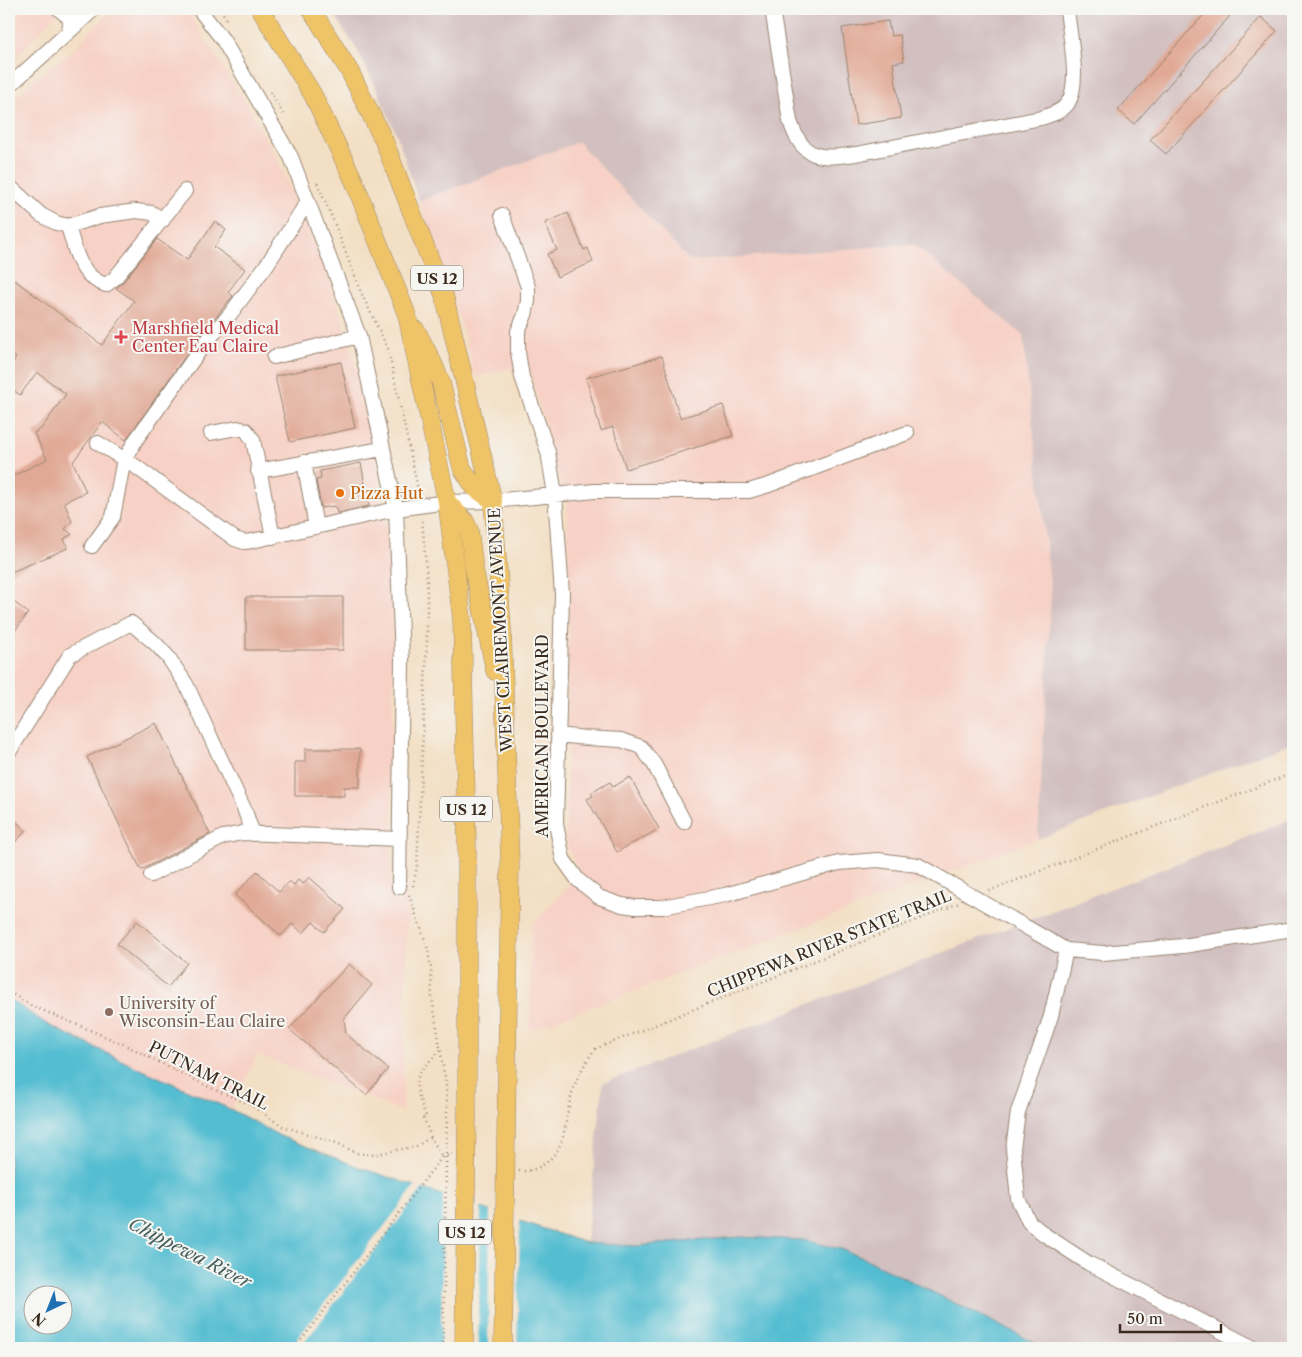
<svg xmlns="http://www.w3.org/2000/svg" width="1302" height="1357" font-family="'Libre Caslon Text',serif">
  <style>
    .built { fill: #f7d1c6 }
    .industrial { fill: #d2bfbf }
    .water { fill: #54bdd1; stroke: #487478; fill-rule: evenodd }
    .pier { fill: #f3dfc4 }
    .building { fill: #e1a995 }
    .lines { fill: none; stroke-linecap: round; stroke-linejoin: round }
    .minor-casing { stroke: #978471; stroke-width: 16 }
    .major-casing { stroke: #978471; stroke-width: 19 }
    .path { stroke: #978471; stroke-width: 2.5; stroke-dasharray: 1 4; stroke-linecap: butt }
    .minor { stroke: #fff; stroke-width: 14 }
    .major { stroke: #efc469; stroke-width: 18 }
    .major-bridge-casing { stroke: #978471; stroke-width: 19; stroke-linecap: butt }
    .path-bridge { stroke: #978471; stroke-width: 2.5; stroke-dasharray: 1 4; stroke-linecap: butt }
    .major-bridge { stroke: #efc469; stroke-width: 18 }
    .health-dot { fill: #e0444e; stroke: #f6f6f2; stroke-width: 2 }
    .food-dot { fill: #e8710a; stroke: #f6f6f2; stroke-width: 2 }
    .education-dot { fill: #8d6e63; stroke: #f6f6f2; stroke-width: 2 }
    .labels { text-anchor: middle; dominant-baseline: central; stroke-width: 4; stroke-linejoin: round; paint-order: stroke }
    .shield { fill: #f6f6f2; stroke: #73675e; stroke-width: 1 }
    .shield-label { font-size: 15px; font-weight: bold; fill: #3b2a1e }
    .health-label { font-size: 16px; fill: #be3a42; stroke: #f6f6f2; text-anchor: start }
    .food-label { font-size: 16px; fill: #c56008; stroke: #f6f6f2; text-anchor: start }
    .street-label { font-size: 16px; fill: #3b2a1e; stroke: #f6f6f2 }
    .education-label { font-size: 16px; fill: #785e54; stroke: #f6f6f2; text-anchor: start }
    .water-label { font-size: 18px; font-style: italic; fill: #445d5d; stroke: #f6f6f2 }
  </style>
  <rect width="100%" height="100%" fill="#f6f6f2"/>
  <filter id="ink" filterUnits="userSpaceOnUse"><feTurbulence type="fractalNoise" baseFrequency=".02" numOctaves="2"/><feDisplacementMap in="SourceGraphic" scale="10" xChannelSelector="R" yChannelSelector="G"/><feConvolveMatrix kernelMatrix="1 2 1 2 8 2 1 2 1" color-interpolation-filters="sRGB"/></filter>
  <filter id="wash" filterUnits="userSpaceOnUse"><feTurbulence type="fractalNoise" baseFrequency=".0096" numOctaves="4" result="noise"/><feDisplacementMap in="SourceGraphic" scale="20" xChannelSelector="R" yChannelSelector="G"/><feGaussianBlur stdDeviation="1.12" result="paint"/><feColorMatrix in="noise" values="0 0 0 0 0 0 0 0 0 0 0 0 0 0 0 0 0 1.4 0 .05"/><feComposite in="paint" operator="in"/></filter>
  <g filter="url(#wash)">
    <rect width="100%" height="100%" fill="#f3dfc4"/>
    <path class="built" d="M9,9h52l-52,56z
      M112,9h74l65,103 24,42 41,93 22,58 7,24 20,72 10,51 14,97 3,47 1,102 -2,187h17l-6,226 -145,-57 -25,56 -105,-47 -79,-38 -39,-26v-895l23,-23 38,-28z
      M578,142l112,119 223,-17 110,91 28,257 -13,247 -508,191 1,-104 49,-53 -12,-24 -2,-9 3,-281 -2,-51 -39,-144 -53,13 -10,-39 -23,-76 -23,-61z"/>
    <path class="industrial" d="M344,9h949v733l-255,97 13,-247 -28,-257 -110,-91 -223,17 -112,-119 -159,59 -23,-68 -17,-39 -20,-41 -23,-36z
      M1293,819v529h-248l-175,-87 -29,-12 -38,-9 -64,-3 -103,9 -50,-3 17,-160z"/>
    <path class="water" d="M9,999l39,26 79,38 105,47 48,26 81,32 225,75 50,3 103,-9 64,3 38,9 29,12 175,87h-1036zM32,1294h30v30h-30z"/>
    <path class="pier" d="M417,1184l7,3 -124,161h-10z
      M443,1193l38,12 -3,143h-37z
      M490,1209l30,9 -3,130h-29z"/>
    <g id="blocks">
      <path class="building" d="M1209,9h27l-102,115 -16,-14z
        M1261,17l16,14 -111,123 -16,-14z
        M888,21l3,15 9,-1 4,26 -11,2 8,55 -45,7 -14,-97z
        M568,213l16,37 4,-2 5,14 -36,15 -10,-23 10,-4 -12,-27z
        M215,221l11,9 -12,17 31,22 -17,23 5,4 -38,46 -69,98 -24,-18 -29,40 13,30 -22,10 8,19 -7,8 7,5 -8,5 4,9 -59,25v-95l38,-19 -13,-26 8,-5 24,-34 -29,-22 -17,23 -11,-8v-19l7,-10 -7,-5v-77l93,69 32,-44 -18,-13 6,-5 35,-44 30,21z
        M662,356l18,62 43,-13 10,31 -107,33 -13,-42 -12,4 -15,-53z
        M341,362l14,66 -65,14 -15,-66z
        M361,463l8,43 -32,7 -2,-7 -14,2 -5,-28 5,-1 -1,-8z
        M246,597h97v53h-97z
        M9,598l19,15 -19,26z
        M156,723l54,111 -69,36 -54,-113z
        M305,749h55v38h-16v9h-49v-34h10z
        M630,777l29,52 -42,23 -30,-53 6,-3 -2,-3 19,-11 3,5z
        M9,815l17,16 -17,17z
        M257,871l22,21 10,-11 5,4 4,-5 5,4 6,-7 36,32 -21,23 -11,-10 -10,11 -11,-9 -11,12 -46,-41z
        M137,921l50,42 -19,24 -51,-43z
        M349,964l23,21 -28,34 2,15 42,35 -22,26 -77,-66z"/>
    </g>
  </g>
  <g filter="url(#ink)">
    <use href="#blocks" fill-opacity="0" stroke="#978471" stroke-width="1"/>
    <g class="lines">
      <defs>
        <path id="minor" d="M59,9l12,10
          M199,9l24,31 68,117 68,179 37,173 6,151 -3,227
          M772,9l18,112c13,39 29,38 66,33l185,-36c9,-3 21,-6 27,-15 13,-21 1,-70 -1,-94
          M69,30l3,-19 2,-2
          M9,86l85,-77
          M9,186l32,29 15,8 12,3 32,-10 36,-5 16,2 11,7
          M502,215l26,72v14l-3,14 -7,16v21l4,25 26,75 7,42 7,100 -6,230 7,35 15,21 21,17 23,8 14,2h26l63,-12 114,-32 39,-3 40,5 148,85 37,3 80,-7 110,-17
          M68,226c7,23 11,51 38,59l9,-7 70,-87
          M274,357l85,-21
          M211,433l26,-5 9,2 7,10 20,97
          M98,443l37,23 100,73 9,3 8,-1 144,-32 51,-7 46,-1 102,-10h154l20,-6 138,-52
          M304,462l12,65
          M258,471l124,-22
          M92,546l21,-29 10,-53 12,-23 67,-94 29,-34 37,-50 40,-62
          M558,735l28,3 35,2 20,7 13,17 30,58
          M9,752l61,-97 61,-32 24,20 13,14 18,27 59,127 8,23
          M151,875l72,-38 19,-4 158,6
          M1066,950l-15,66 -33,96 -5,37 5,50 11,23 16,13 43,28 166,85"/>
        <path id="major" d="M260,9l53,86 41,86 53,134 40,187 15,117 5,225v272
          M311,9l39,63 34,69 60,154 49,206 9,127 8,236 -4,273
          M416,330l17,33 8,20 21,85 13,20 18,13
          M447,502l18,19 4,9 5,39 21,102"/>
      </defs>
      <use href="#minor" class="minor-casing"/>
      <use href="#major" class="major-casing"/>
      <path class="path" d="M221,9l6,12
        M270,92l14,23
        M317,183l17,39 26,68 28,59 31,145
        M413,886l4,-19 10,-225v-61l-5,-64
        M989,891l304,-118
        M409,895l18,51 4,22 1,29 14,88 1,21
        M9,992l21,13 93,39 90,45 36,15 33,22 55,17 19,10 16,2 45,-9 14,-9
        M441,1050c-29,27 -29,30 -15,66l-3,1 8,20 11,20
        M442,1157l10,-3
        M519,1171c18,2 36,-12 42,-28 6,-17 6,-36 12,-53 5,-16 13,-28 22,-41l364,-146
        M295,1348l147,-191"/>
      <use href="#minor" class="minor"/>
      <use href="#major" class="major"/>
      <defs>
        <path id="major-bridge" d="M464,1348l3,-232
          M503,1348l3,-211"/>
      </defs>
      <use href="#major-bridge" class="major-bridge-casing"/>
      <path class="path-bridge" d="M443,1348l4,-242"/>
      <use href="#major-bridge" class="major-bridge"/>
    </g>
  </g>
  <path class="health-dot" d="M118.5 329.5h5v5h5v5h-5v5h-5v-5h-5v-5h5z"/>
  <circle class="food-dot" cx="340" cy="493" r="5"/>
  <circle class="education-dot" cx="109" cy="1012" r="5"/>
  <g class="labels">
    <g class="shield">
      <rect x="411" y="265.5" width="52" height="25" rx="4"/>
      <rect x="440" y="796.5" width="52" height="25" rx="4"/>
      <rect x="439" y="1219.5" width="52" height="25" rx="4"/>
    </g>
    <g class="shield-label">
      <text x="437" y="278">US 12</text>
      <text x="466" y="809">US 12</text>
      <text x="465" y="1232">US 12</text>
    </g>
    <g class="health-label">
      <text x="132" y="328">Marshfield Medical<tspan x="132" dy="18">Center Eau Claire</tspan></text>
    </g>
    <g class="food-label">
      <text x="350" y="493">Pizza Hut</text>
    </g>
    <g class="street-label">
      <text transform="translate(500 630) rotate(-93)">WEST CLAIREMONT AVENUE</text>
      <text transform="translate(542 736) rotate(-90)">AMERICAN BOULEVARD</text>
      <text transform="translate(829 943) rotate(-22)">CHIPPEWA RIVER STATE TRAIL</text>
      <text transform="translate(209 1075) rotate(27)">PUTNAM TRAIL</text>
    </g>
    <g class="education-label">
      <text x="119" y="1003">University of<tspan x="119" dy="18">Wisconsin-Eau Claire</tspan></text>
    </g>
    <g class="water-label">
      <text transform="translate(190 1253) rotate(27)">Chippewa River</text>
    </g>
  </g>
  <rect width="1302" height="1357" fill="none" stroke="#f6f6f2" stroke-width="30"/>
  <g transform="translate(48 1310) rotate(223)"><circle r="24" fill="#f6f6f2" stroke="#aba49d"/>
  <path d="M0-4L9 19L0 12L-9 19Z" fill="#1f6fb2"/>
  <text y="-8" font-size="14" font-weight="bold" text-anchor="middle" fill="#3b2a1e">N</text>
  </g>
  <path d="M1120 1324v8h101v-8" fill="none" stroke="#3b2a1e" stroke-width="2.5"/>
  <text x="1127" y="1324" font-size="15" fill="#3b2a1e" stroke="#f6f6f2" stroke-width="4" paint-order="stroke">50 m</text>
</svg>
